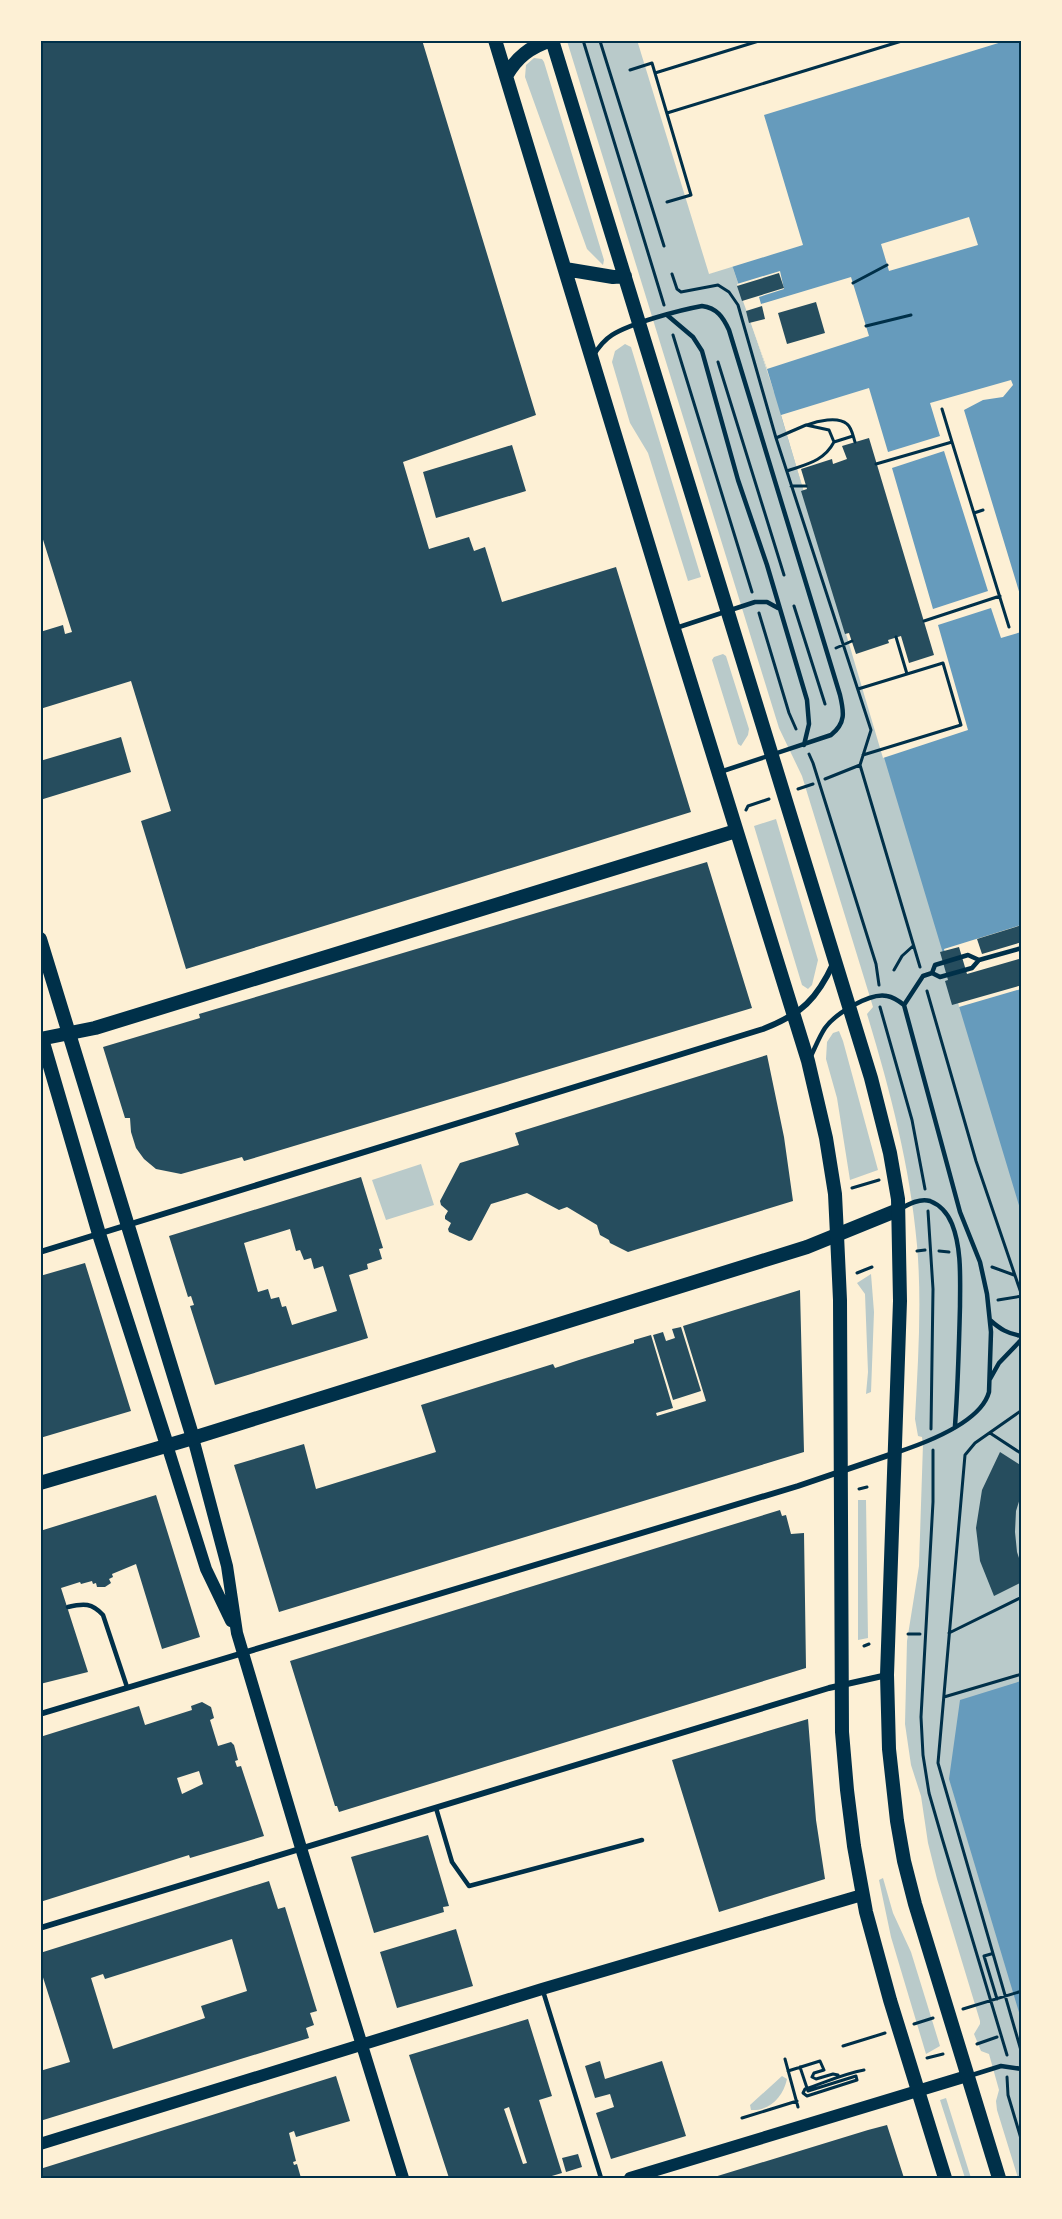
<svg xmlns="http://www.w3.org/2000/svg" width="1062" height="2219" font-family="Figtree,sans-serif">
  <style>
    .green { fill: #b9caca }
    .water { fill: #669bbc }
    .pier { fill: #fdf0d5; fill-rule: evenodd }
    .building { fill: #264d5e; fill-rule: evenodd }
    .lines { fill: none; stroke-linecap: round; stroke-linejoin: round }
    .path { stroke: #003049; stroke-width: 3 }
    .service { stroke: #003049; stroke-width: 4.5 }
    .minor { stroke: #003049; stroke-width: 6 }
    .secondary { stroke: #003049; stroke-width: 12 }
    .primary { stroke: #003049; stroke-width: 14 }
    .trunk { stroke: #003049; stroke-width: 14 }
    .neatline { fill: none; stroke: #003049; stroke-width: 2 }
  </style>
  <rect width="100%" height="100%" fill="#fdf0d5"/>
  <path class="green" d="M567,41h454l-288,227 41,124 247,-79v1865h-3l-21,-68 -1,-9 3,-11 -10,-36 -8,-3 -7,-17 6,-10v-3l-43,-142 -9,-36 -7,-47 -10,-31 -6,-41 2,-83 12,-75 4,-122 -1,-7 -4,-1 -3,-17c3,-57 7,-117 2,-174 -7,-79 -27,-155 -50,-231l6,-7 -71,-231 -23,-48z
    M534,58l8,1 2,3 60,198 -1,5 -16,-16 -62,-172 1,-12z
    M625,344l6,3 70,230 -13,4 -40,-128 -18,-30 -18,-61 3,-11z
    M723,654l3,2 23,73 -1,6 -7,11 -3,-2 -26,-84 2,-3z
    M776,819l42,141 -6,25 -4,4 -6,-4 -48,-159z
    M839,1031l4,10 35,129 -28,10 -13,-82 -11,-39 1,-17 6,-9z
    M421,1164l13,41 -48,15 -14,-40z
    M871,1274l3,38 -3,80 -5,2 2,-22 -3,-78 -8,-11z
    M858,1500h8l2,138 -10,2z
    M883,1878l10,35 18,39 29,94 -14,8 -35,-117 -12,-57z
    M782,2076l5,3c-4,18 -17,32 -36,31l-1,-5z
    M946,2098l25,80h-6l-25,-78z"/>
  <path class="water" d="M640,41h381v1171l-254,-843 -34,-101z
    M1021,1681v338l-72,-240 11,-79z"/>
  <path class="pier" d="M637,40l368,1 -241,74 39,130 -94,29z
    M969,217l9,28 -89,26 -8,-27z
    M780,271l4,18 -25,8 2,7 90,-27 18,59 -102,33 -30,-85z
    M1011,380l2,5 -10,12 -20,3 -19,10 57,188v34l-20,6 -10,-30 -53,17 30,105 -85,28 -102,-343 88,-27 19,64 52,-16 -10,-33zM944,451l44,140 -55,18 -41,-141z
    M1021,925v64l-62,18 -15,-58z"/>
  <path class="building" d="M40,40h382l114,375 -133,47 26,87 40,-12 5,14 11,-4 17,55 114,-35 75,245 -505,157 -45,-148 30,-10 -40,-130 -91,28v-77l23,-7 2,9 7,-2 -32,-102z
    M779,273l5,15 -42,13 -5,-15z
    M816,302l9,31 -38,11 -9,-31z
    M762,306l3,13 -16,4 -3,-12z
    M869,438l65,217 -25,8 -8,-27 -13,4 1,3 -33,11 -7,-21 -4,1 -44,-143 6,-2 -6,-20 31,-10 1,5 14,-5 -5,-13z
    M512,445l14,46 -90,27 -13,-46z
    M121,737l10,35 -91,28v-39z
    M707,862l45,146 -508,153 -2,-4 -61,17 -25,-5 -12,-10 -8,-11 -5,-16 -1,-14h-5l-22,-71 97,-29 -1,-4z
    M1022,925v17l-40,12 -5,-15z
    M959,947l8,27 52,-15 3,7v19l-70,20 -7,-24 3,-1 -8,-28z
    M767,1055l17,82 9,64 -165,51 -18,-9 -1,-3 -9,-5 -3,-10 -30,-18 -8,3 -32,-17 -36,11 -19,36 -3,1 -20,-9 -1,-3 3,-6 -6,-4v-3l3,-5 -7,-6 -1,-4 20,-38 59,-18 -4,-12z
    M361,1177l22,71 -4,1 3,10 -15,5 1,5 -19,6 19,63 -153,47 -25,-79 4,-1 -3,-9 -3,1 -19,-61zM290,1229l6,22 4,-1 4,10 7,-2 3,11 9,-3 14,45 -45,14 -6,-19 -4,1 -3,-10 -8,2 -3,-10 -10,3 -14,-49z
    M85,1263l46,148 -91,27v-162z
    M800,1290l4,162 -525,160 -45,-147 70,-21 12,45 120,-37 -15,-47 132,-41 2,4 24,-8 55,-17v-3l17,-5 22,73 -17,5 1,3 49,-15 -23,-75z
    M681,1327l20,64 -28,9 -20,-65 10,-3 3,9 9,-3 -3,-9z
    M1000,1452l22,14v26l-6,19 -1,21 2,20 5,15v15l-28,14 -14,-35 -4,-33 6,-38z
    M156,1495l44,142 -38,12 -26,-85 -24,10 1,3 -4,2 2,4 -6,4h-8l-1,-4 -3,1 -1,-3 -11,3 -1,-2 -19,6 27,84 -48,12v-153z
    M780,1510l2,6 4,-1 5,19 13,-1 2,135 -467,144 -2,-6h-2l-45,-145z
    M202,1702l9,5 3,11 -4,2 8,26 13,-4 3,3 4,15 -3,1 2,6 4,-1 23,70 -74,22 -1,-3 -149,47v-165l99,-31 6,19 47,-15 -1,-4zM199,1771l4,13 -21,10 -5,-16z
    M808,1719l8,101 9,59 -106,33 -47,-152z
    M428,1835l21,71 -6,1 1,5 -70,21 -23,-76z
    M269,1881l9,28 7,-2 32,104 -7,2 4,12 -8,3 3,10 -269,83v-50l30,-9 -30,-94v-15zM232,1939l15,52 -46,15 4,12 -92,31 -22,-71 12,-4 2,5z
    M456,1929l17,57 -76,22 -17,-56z
    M528,2019l24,77 -13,4 23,73 -17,5h-96l-40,-123zM509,2107l18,56 -4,1 -19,-55z
    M600,2061l5,18 57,-18 24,75 -75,23 -15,-46 18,-6 -4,-13 -15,4 -10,-32z
    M336,2076l14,45 -54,16 -2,-6 -5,2 7,28 -3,1 1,3 3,-1 4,14h-261v-9z
    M887,2125l17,53h-193l157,-48z
    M578,2154l4,13 -16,5 -4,-14z"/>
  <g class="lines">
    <path class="path" d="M583,40l81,265
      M600,41l64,205
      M630,70l22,-7 39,132 -24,7
      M655,73l107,-33
      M667,113l238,-73
      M672,274l5,15 4,3 37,-7 11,7 9,13 38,133 95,292 -11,35 60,202
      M853,283l34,-18
      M866,326l45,-11
      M673,335l79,257
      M718,362l66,213
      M807,425c10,-4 31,-9 40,-1 5,4 6,12 8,18
      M776,438l30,-13 23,5 5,12 19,-6
      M952,442l57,185
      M876,464l76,-22 -10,-33
      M787,471c20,-7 37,-10 47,-29
      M791,486h15
      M974,513l9,-3
      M794,606l31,98
      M759,613l30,100 7,16
      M924,621l76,-25
      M896,637l11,37
      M836,648l16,-7
      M858,689l85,-26 18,62 -98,30
      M809,754l4,9 63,201 3,21
      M825,779l35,-14
      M798,789l15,-5
      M746,810l2,-4 21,-7
      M894,970l8,-14 11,-10
      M927,991l49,170 46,135
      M880,1007l32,113 13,69
      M852,1188l27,-8
      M928,1211l5,78 -2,140
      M917,1251l8,-1
      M939,1251l10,1
      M992,1267l22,8
      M857,1273l15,-6
      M998,1300l24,-4
      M1022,1410l-47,33 -10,12 -27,308 84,291
      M990,1433l32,21
      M933,1450v52l-12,215 2,38 6,38 13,45 65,217
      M859,1489l8,-2
      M949,1633l73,-36
      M908,1634h12
      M864,1646l5,-2
      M944,1697l78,-23
      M991,1954l-7,2 13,43
      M963,2009l59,-18
      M914,2024l19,-6
      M977,2044l20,-7
      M843,2046l42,-13
      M927,2058l16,-4
      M785,2059l13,48
      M800,2067l8,24 48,-15 1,4 -50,16 -4,-3 2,-4c21,-7 38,-15 59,-19
      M788,2071l32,-10 4,9 -10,3 -2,4 4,2 17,-5 5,1
      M1007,2077l1,18 14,47
      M742,2118l55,-17"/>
    <path class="service" d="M667,315l26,22 9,14 36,129 29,85 40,135 2,24 -5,21
      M593,356c5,-8 11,-16 19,-21 19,-12 68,-25 90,-29 15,2 21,11 27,24l111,365c4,17 6,28 -9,40l-111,37
      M676,628l79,-26h12l11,6
      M932,973l3,-8 33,-10 11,5
      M904,1005l19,-29 9,-3 8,4 32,-9 7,-8 43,-12
      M810,1058c5,-10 9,-21 15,-30 10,-14 45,-36 62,-32 6,1 12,5 17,9l56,207 20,50 7,32 4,38 -2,60c-8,30 -64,51 -91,60
      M900,1209c9,-5 20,-11 30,-8 10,4 18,13 22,23 10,25 8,56 8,82 -1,40 -2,80 -5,120
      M990,1320c10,9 18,14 32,16
      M990,1379l9,-16 23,-24
      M68,1607c16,-4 24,-4 35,8l24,72
      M436,1808l16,54 17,24 173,-46
      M543,1991l58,187
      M969,2076l32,-10 21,3"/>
    <path class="minor" d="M40,1252l723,-223c39,-15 54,-30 71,-67
      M40,1714l758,-228 97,-33
      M40,1928l789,-240 58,-13"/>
    <path class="secondary" d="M193,1438l34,128 10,67 64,215 102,330
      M167,1445l39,124 25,52
      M40,2144l502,-155 320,-94
      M630,2178l337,-102"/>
    <path class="primary" d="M40,939l153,499
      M40,1039l55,-11 641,-197
      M42,1039l57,195 68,211
      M40,1483l153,-45 614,-191 91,-37"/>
    <path class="trunk" d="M495,40l179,589 134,432 18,77 9,56 2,41 3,65 2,432 5,58 7,56 12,66 24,88 55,178
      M552,40l319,1038 19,75 8,46 2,102 -13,374 2,74 8,72 7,40 11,43 84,274
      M506,76c11,-19 24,-29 45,-36
      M565,269l48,8 12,-1"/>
  </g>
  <rect width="1062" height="2219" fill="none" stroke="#fdf0d5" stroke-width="84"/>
  <rect x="42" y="42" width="978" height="2135" class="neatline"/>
</svg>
